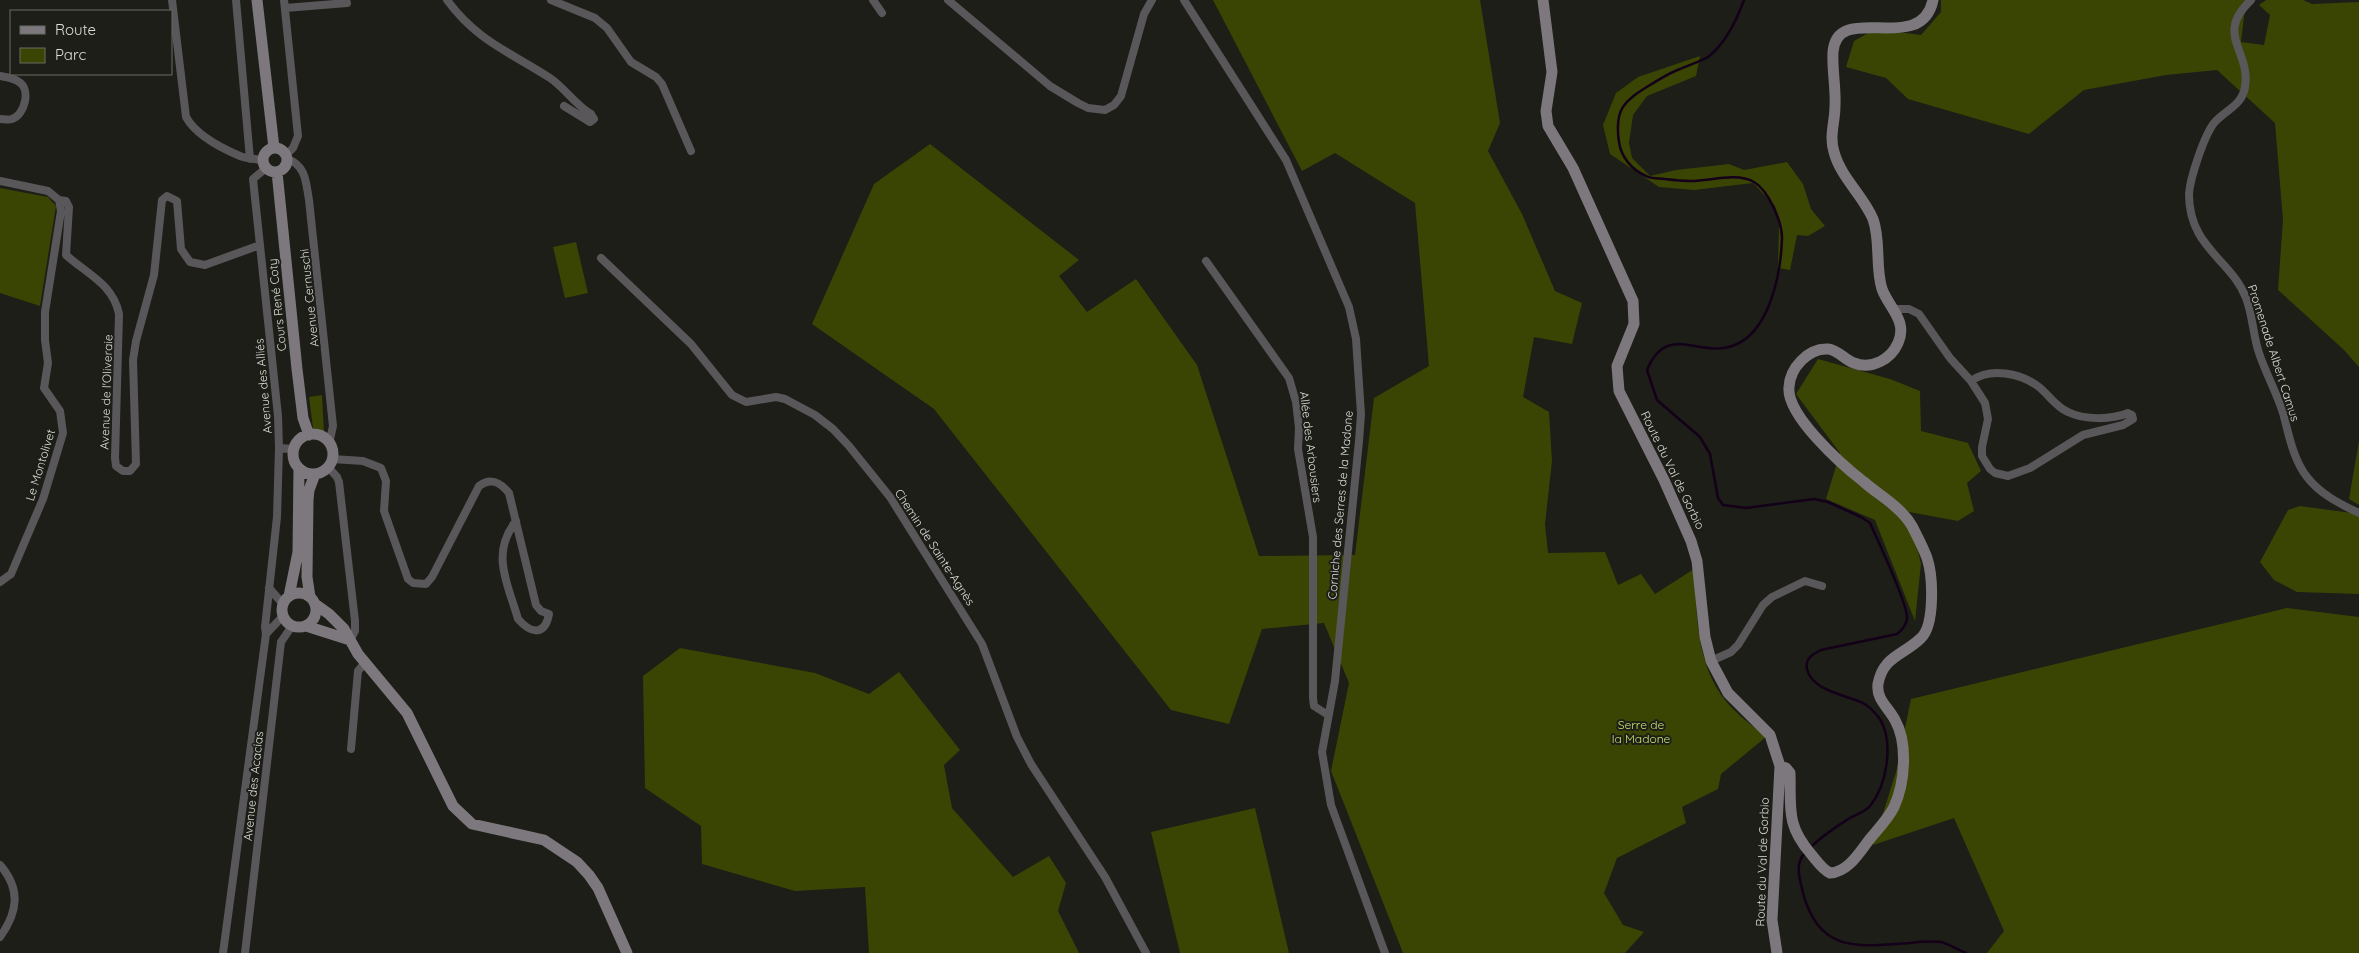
<svg xmlns="http://www.w3.org/2000/svg" width="2359" height="953" font-family="Quicksand,sans-serif">
  <style>
    .green { fill: #3a4503 }
    .lines { fill: none; stroke-linecap: round; stroke-linejoin: round }
    .stream { stroke: #140019; stroke-width: 2.5 }
    .street { stroke: #59575a; stroke-width: 8 }
    .secondary { stroke: #7c787d; stroke-width: 11 }
    .labels { text-anchor: middle; dominant-baseline: central; stroke-width: 4; stroke-linejoin: round; paint-order: stroke }
    .street-label { font-size: 12px; fill: #dddeda; stroke: #1c1e17 }
    .park-label { font-size: 12px; fill: #cae473; stroke: #1c1e17 }
  </style>
  <rect width="100%" height="100%" fill="#1c1e17"/>
  <path class="green" d="M1213,0h267l20,123 -12,28 34,63 33,77 27,12 -10,41 -38,-7 -11,60 26,15 3,49 -7,63 3,29 57,-1 13,33 23,-11 14,20 39,-25c3,49 2,104 40,141 10,10 22,18 32,27l-45,37 -3,15 -36,18 4,16 -69,35 -13,35 19,32 21,7 -19,21h-222l-72,-182 18,-88 -25,-60 -62,6 -33,95 -58,-14 -237,-301 -122,-85 62,-140 56,-40 149,116 -20,16 28,36 49,-33 61,86 62,191 96,-1 19,-157 55,-32 -14,-163 -80,-50 -33,18z
    M1941,0h305l-5,42 23,3 6,-30 -11,-10 7,-5h37l9,4 47,-2v365l-16,-18 -65,-59 5,-70 -8,-97 -58,-53 -51,5 -82,15 -55,44 -121,-35 -22,-21 -40,-11 8,-26 21,-12 46,6 20,-23z
    M1700,56l-4,20 -49,20 -14,19 -4,28 3,15 18,18 26,-6 53,-6 15,6 43,-8 16,22 8,25 14,17 -17,10 -11,-1 -7,35 -12,-2 1,-43 -4,-19 -22,-23 -59,7 -35,-3 -49,-33 -7,-29 13,-32 22,-16z
    M0,188l48,9 8,9 -16,100 -40,-13z
    M576,242l12,51 -23,5 -12,-51z
    M1818,359l72,20 30,12 1,40 47,12 13,28 -14,12 7,28 -16,10 -49,-9 12,52 -6,57 -40,-101 -49,-21 14,-46 -44,-59z
    M322,395l2,37 -11,-4 -4,-31z
    M2359,441v64l-10,-6z
    M2300,506l52,7 7,3v78l-62,-2 -23,-12 -14,-18 28,-52z
    M2287,608l72,9v336h-372l17,-22 -50,-113 -81,27 23,-73 15,-73z
    M680,648l135,25 54,21 30,-22 61,78 -16,15 8,43 61,69 36,-21 17,27 -8,28 21,42h-210l-4,-66 -70,4 -93,-27 -1,-38 -56,-38 -2,-112z
    M1255,808l34,145h-109l-29,-121z"/>
  <g class="lines">
    <path class="stream" d="M1744,0c-7,19 -19,44 -36,57 -8,5 -20,8 -28,12 -11,4 -20,10 -30,16 -26,16 -36,24 -31,57 2,15 13,28 27,34 5,3 13,2 19,3 8,1 17,2 26,2 20,0 45,-9 63,1 15,9 28,40 28,56 -1,34 -12,96 -50,108 -33,12 -65,-24 -85,24l10,30 43,37 10,17 8,44 5,7 23,3 68,-9 14,3 33,15 9,6c7,16 39,83 37,96 -1,7 -5,11 -10,15l-76,16c-8,4 -16,8 -14,19 5,22 39,26 56,34 6,3 13,11 17,16 14,24 7,66 -10,87 -4,5 -14,9 -20,12 -14,9 -27,17 -39,29
      M1805,853c-11,11 -5,26 -2,40 16,60 54,54 107,50 9,-1 21,-2 31,-1 8,2 17,8 25,11"/>
    <path class="street" d="M172,0l14,117c10,18 35,31 54,39 7,3 15,2 23,5
      M236,0l14,159
      M284,0l14,136 -5,12 -7,7
      M447,0c30,41 63,52 103,78 15,10 25,27 41,36l3,5 -4,3 -26,-16
      M551,0l44,18 12,10 24,34 25,15 6,7 29,67
      M873,0l9,13
      M948,0l102,86 28,17 10,5 17,2 9,-5 7,-9 23,-82 8,-14
      M1184,0l102,160 63,147 7,32 5,75 -2,27 -24,240 -13,71 9,53 54,148
      M2251,0c-37,35 0,50 -6,87 -3,19 -20,23 -31,36 -10,13 -24,55 -25,71 0,54 42,65 57,104 7,18 7,38 13,55 7,21 18,40 24,60 6,22 10,46 24,64 13,17 33,27 52,36
      M285,8l62,-5
      M0,76c6,1 14,2 19,6 12,7 6,33 -7,37 -3,1 -9,0 -12,0
      M287,159c19,6 19,24 22,41l24,226 -4,18
      M0,181l48,10 11,9
      M59,200l7,1 3,6 -3,48c21,19 47,29 53,59l-4,144 1,8 7,5h7l6,-7 -3,-104 3,-19 18,-66 8,-75 5,-4 10,5 4,48 9,13 15,3 55,-20
      M601,258l90,86 41,51 14,7 30,-5 9,2 30,16 18,14 16,17 41,51 92,147 35,93 14,27 74,113 41,76
      M1206,261l83,117 7,24 3,26 -1,21 15,88v161l1,8 14,9
      M1894,309h15l10,5 31,44 21,23 14,22 3,16 -6,28v9l8,13 5,4 13,3 22,-8 53,-33 40,-10 10,-6 -1,-4 -4,-2c-17,7 -44,7 -60,-1 -12,-5 -19,-17 -29,-25 -18,-14 -49,-20 -68,-6
      M279,448l15,1
      M332,459l31,2 18,7 5,13 -2,30 24,68 5,4 13,1 6,-7 47,-91c12,-9 21,-4 30,7l27,112 5,6 8,3c-4,22 -18,20 -31,5 -10,-35 -28,-65 -2,-98
      M328,467l9,10 2,5 16,139v10l-5,9
      M0,582l11,-8 32,-75 20,-66 -3,-22 -16,-23 4,-25 -3,-23v-28l16,-101 -2,-11
      M269,588l14,16
      M266,634l17,-18
      M1711,661l20,-9 7,-7 25,-40 9,-8 33,-16 17,5
      M351,749l7,-78 7,-8
      M0,865c21,24 18,47 0,72
      M223,953l43,-319 -1,-7 12,-110 2,-69 -1,-32 -25,-237 13,-11
      M245,953l36,-311 11,-16"/>
    <path class="secondary" d="M257,0l17,148
      M1543,0l9,72 -6,39 2,15 25,42 60,133 1,23 -17,42 2,25 45,89 27,61 6,20 8,76 6,24 17,32 42,42 10,31 -8,154 5,33
      M263 160a12 12 0 1 1 24 0a12 12 0 1 1-24 0Z
      M277,172l20,197 6,49 6,17
      M293 454a20 20 0 1 1 40 0a20 20 0 1 1-40 0Z
      M282 610a17 17 0 1 1 34 0a17 17 0 1 1-34 0Z
      M289,596l9,-44 1,-84
      M310,597l-3,-20 1,-77 1,-10 6,-16
      M315,604l14,10 15,15 14,25 49,59 46,93 19,18 72,16 33,22 12,13 9,13 29,65
      M306,626l44,14
      M1780,766l6,2 4,5c1,36 -4,52 21,81 6,7 11,15 19,19 18,-1 29,-20 39,-33 9,-11 19,-21 25,-33 11,-24 14,-64 1,-87 -7,-13 -19,-21 -17,-36 5,-28 26,-29 43,-46 14,-13 12,-62 6,-80 -4,-11 -10,-22 -15,-32 -11,-19 -32,-30 -48,-44 -22,-17 -78,-67 -75,-95 1,-19 19,-39 39,-38 10,1 17,11 26,14 18,7 37,-4 44,-20 10,-22 -9,-35 -16,-54 -7,-22 -1,-48 -9,-70 -10,-24 -32,-41 -39,-67 -5,-16 1,-30 1,-46 1,-18 -3,-36 -2,-54 4,-52 88,5 100,-52"/>
  </g>
  <g class="labels">
    <g class="street-label">
      <text transform="translate(309 298) rotate(-96)">Avenue Cernuschi</text>
      <text transform="translate(277 305) rotate(-96)">Cours René Coty</text>
      <text transform="translate(2274 353) rotate(72)">Promenade Albert Camus</text>
      <text transform="translate(263 386) rotate(-95)">Avenue des Alliés</text>
      <text transform="translate(106 392) rotate(-88)">Avenue de l'Oliveraie</text>
      <text transform="translate(1311 447) rotate(83)">Allée des Arbousiers</text>
      <text transform="translate(40 465) rotate(-73)">Le Montolivet</text>
      <text transform="translate(1673 470) rotate(64)">Route du Val de Gorbio</text>
      <text transform="translate(1340 505) rotate(-85)">Corniche des Serres de la Madone</text>
      <text transform="translate(935 547) rotate(57)">Chemin de Sainte-Agnès</text>
      <text transform="translate(253 786) rotate(-84)">Avenue des Acacias</text>
      <text transform="translate(1762 862) rotate(-88)">Route du Val de Gorbio</text>
    </g>
    <g class="park-label">
      <text x="1641" y="724">Serre de<tspan x="1641" dy="14">la Madone</tspan></text>
    </g>
  </g>
  <rect x="10" y="10" width="162" height="65" fill="#1c1e17" stroke="#696b65"/>
  <rect x="20" y="26" width="25" height="8" fill="#7c787d" stroke="#696b65"/>
  <text x="55" y="35" font-size="15" fill="#dddeda">Route</text>
  <rect x="20" y="48" width="25" height="15" fill="#3a4503" stroke="#696b65"/>
  <text x="55" y="60" font-size="15" fill="#dddeda">Parc</text>
</svg>
